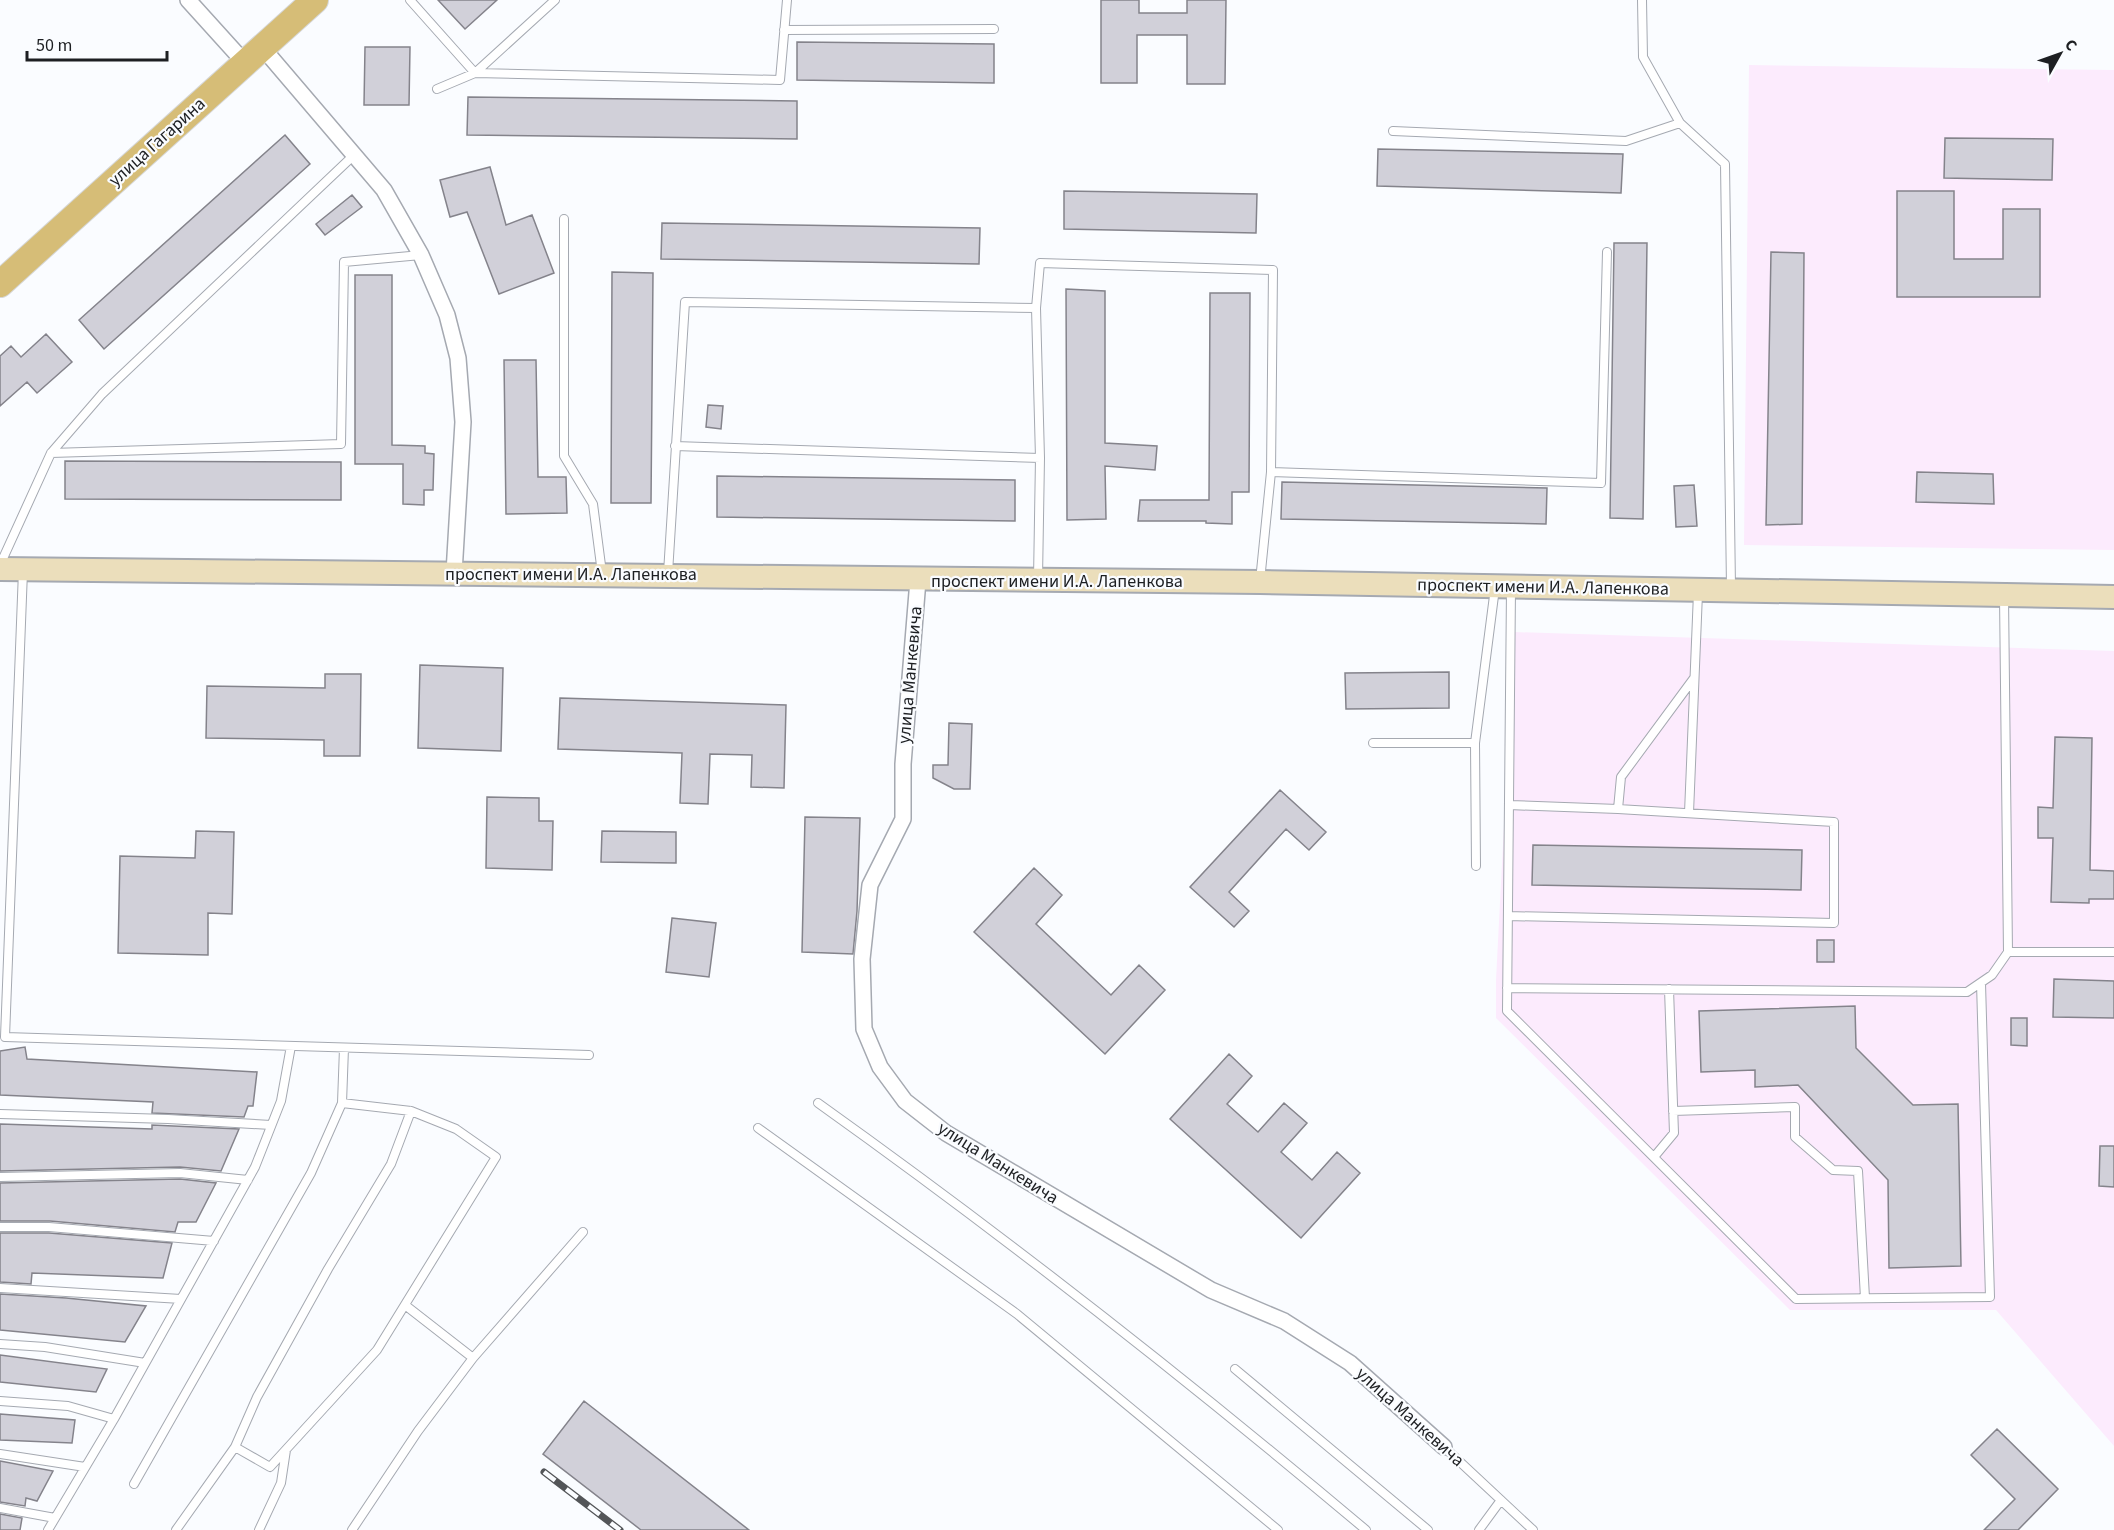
<svg xmlns="http://www.w3.org/2000/svg" width="2114" height="1530" font-family="'Source Sans 3',sans-serif">
  <style>
    .medical { fill: #fcebfd }
    .building { fill: #d1d0d9; stroke: #84838b; stroke-width: 1.5 }
    .lines { fill: none; stroke-linecap: round; stroke-linejoin: round }
    .service-casing { stroke: #a5a9b1; stroke-width: 10 }
    .minor-casing { stroke: #a5a9b1; stroke-width: 18 }
    .secondary-casing { stroke: #a5a9b1; stroke-width: 26 }
    .primary-casing { stroke: #d6d7d7; stroke-width: 28 }
    .service { stroke: #fff; stroke-width: 8 }
    .minor { stroke: #fff; stroke-width: 15 }
    .secondary { stroke: #ebdebb; stroke-width: 22 }
    .primary { stroke: #d6bd77; stroke-width: 26 }
    .rail-casing { stroke: #535558; stroke-width: 7 }
    .rail { stroke: #fafcff; stroke-width: 4.5; stroke-dasharray: 14; stroke-linecap: butt }
    .labels { text-anchor: middle; dominant-baseline: central; stroke-width: 4.5; stroke-linejoin: round; paint-order: stroke }
    .street-label { font-size: 18px; fill: #1d1f22; stroke: #fafcff }
  </style>
  <rect width="100%" height="100%" fill="#fafcff"/>
  <path class="medical" d="M1749,65l365,5v480l-370,-5z
    M1514,632l600,19v795l-118,-136h-206l-294,-292v-38z"/>
  <path class="building" d="M438,0h59l-32,29z
    M1101,0h38v13h48v-13h39l-1,84h-38v-49h-50v48h-36z
    M797,42l197,2v39l-197,-3z
    M365,47h45l-1,58h-45z
    M468,97l329,4v38l-330,-4z
    M285,135l25,29 -206,185 -25,-29z
    M1945,138l108,1 -1,41 -108,-2z
    M1378,149l245,5 -2,39 -244,-7z
    M490,167l16,58 26,-10 22,58 -55,21 -32,-82 -17,5 -10,-37z
    M1064,191l193,3 -1,39 -192,-4z
    M1897,191h57v68h49v-50h37v88h-143z
    M352,195l10,12 -37,28 -9,-11z
    M662,223l318,5 -1,36 -318,-5z
    M1614,243h33l-4,276 -33,-1z
    M1771,252l33,1 -2,271 -36,1z
    M612,272l41,1 -2,230h-40z
    M355,275h37v170l33,1v7l9,1 -1,36h-9v15l-21,-1v-40h-48z
    M1066,289l39,2v152l52,3 -2,24 -50,-4 1,53 -39,1z
    M1210,293h40l-1,199h-17v32l-26,-1v-2h-68l2,-21h69z
    M46,334l26,28 -35,31 -10,-11 -27,24v-50l11,-10 10,11z
    M504,360h32l2,117h28l1,36 -61,1z
    M708,405l15,1 -2,23 -15,-2z
    M65,461l276,1v38l-276,-1z
    M1917,472l76,2 1,30 -78,-2z
    M717,476l298,4v41l-298,-4z
    M1282,482l265,6 -1,36 -265,-5z
    M1694,485l3,41 -21,1 -2,-41z
    M420,665l83,3 -2,83 -83,-3z
    M1449,672v36l-103,1 -1,-36z
    M325,674h36l-1,82h-36v-16l-118,-2 1,-52 118,2z
    M560,698l226,7 -2,83 -33,-1 1,-32 -42,-1 -2,50 -28,-1 2,-50 -124,-4z
    M949,723l23,1 -2,65h-16l-21,-11v-13h15z
    M2055,737l37,1 -2,132 24,1v28h-25v4l-38,-1 2,-64h-15v-31l15,1z
    M1280,790l46,42 -17,18 -23,-21 -57,63 20,19 -15,16 -44,-40z
    M487,797l52,1v23h14l-1,49 -66,-2z
    M805,817l55,1 -3,93 -4,43 -51,-2z
    M196,831l38,1 -2,82 -24,-1v42l-90,-2 2,-97 75,2z
    M602,831l74,1v31l-75,-1z
    M1533,845l269,5 -1,40 -269,-5z
    M1034,868l28,27 -26,29 75,71 28,-30 26,25 -60,64 -131,-122z
    M672,918l44,5 -7,54 -43,-5z
    M1817,940h17v22h-17z
    M2054,979l60,2v37l-61,-1z
    M1855,1006l1,42 57,57 45,-1 3,162 -72,2 -1,-88 -90,-95 -43,2v-17l-54,2 -2,-61z
    M2011,1018h16v28l-16,-1z
    M25,1047l2,12 230,13 -4,34h-5l-4,11 -92,-4 1,-11 -153,-7v-44z
    M1229,1054l23,22 -25,28 31,28 26,-29 23,20 -26,29 31,28 25,-28 23,21 -59,65 -131,-119z
    M0,1124l152,5v-4l87,4 -18,42 -41,-4 -180,4z
    M2100,1146h14v41l-15,-1z
    M180,1179l36,4 -20,39h-18l-3,10 -125,-11h-50v-38z
    M0,1233h49l123,10 -9,35 -131,-5 -1,11 -31,-2z
    M0,1294l66,4 80,8 -21,36 -125,-12z
    M0,1355l107,14 -11,23 -96,-10z
    M584,1401l165,129h-108l-98,-76z
    M0,1414l75,6 -3,23 -72,-3z
    M1997,1429l61,60 -40,41h-34l31,-31 -44,-44z
    M0,1461l53,10 -16,30 -11,-3 -1,8 -25,-4z
    M0,1514l22,4 -2,12h-20z"/>
  <g class="lines">
    <defs>
      <path id="service" d="M410,0l65,73 80,-73
        M1642,0l1,57 37,66 45,41 6,423
        M784,30l210,-1
        M437,89l38,-16 305,7 7,-80
        M1393,131l233,10 54,-18
        M564,219v237l29,48 9,69
        M675,446l365,12
        M51,453l290,-9 3,-182 77,-7
        M1271,472l330,11 6,-231
        M0,565l51,-112 51,-59 252,-239
        M23,571l-18,466 584,18
        M668,573l17,-271 351,6
        M1038,579l2,-121 -4,-150 4,-45 233,7 -2,202 -11,109
        M1511,589l-4,422 289,288 194,-2 -9,-314
        M2004,596l4,356h106
        M1373,743h102
        M1509,805l109,4
        M1689,813l9,-220
        M1476,866l-1,-123 20,-155
        M1508,916l326,7v-101l-216,-13 3,-32 73,-99
        M1507,988l460,4 25,-17 16,-23
        M342,1103l69,8 45,18 40,28 -119,193 -107,117 -35,-20 22,-50 71,-128 63,-105 20,-53
        M818,1103c189,135 371,278 548,427
        M1673,1111l122,-4v30l38,33 25,1 7,127
        M0,1114l168,5 103,6
        M758,1128l259,186 261,216
        M1654,1157l20,-24 -5,-144
        M0,1177l180,-4 68,7
        M0,1227h49l165,14
        M0,1288l181,11
        M0,1344l45,3 100,16
        M473,1358l110,-126
        M1235,1369l193,161
        M0,1401l68,5 46,13
        M1444,1447l89,83
        M0,1454l85,13
        M134,1484l177,-311 31,-70 2,-55
        M0,1508l55,10
        M48,1530l66,-111 141,-252 26,-66 10,-55
        M176,1530l59,-83
        M259,1530l22,-47 5,-33
        M352,1530l66,-99 55,-73 -68,-53
        M1479,1530l22,-30"/>
      <path id="minor" d="M188,0l57,63
        M262,47l122,143 37,65 26,60 11,43 5,64 -9,151
        M918,580l-15,184v55l-33,66 -8,74 2,70 16,38 25,34 41,32 265,157 73,31 66,42 94,84"/>
      <path id="secondary" d="M0,569l1260,13 854,15"/>
      <path id="primary" d="M0,284l315,-284"/>
    </defs>
    <use href="#service" class="service-casing"/>
    <use href="#minor" class="minor-casing"/>
    <use href="#secondary" class="secondary-casing"/>
    <use href="#primary" class="primary-casing"/>
    <use href="#service" class="service"/>
    <use href="#minor" class="minor"/>
    <use href="#secondary" class="secondary"/>
    <use href="#primary" class="primary"/>
    <defs>
      <path id="rail" d="M544,1472l76,58"/>
    </defs>
    <use href="#rail" class="rail-casing"/>
    <use href="#rail" class="rail"/>
  </g>
  <g class="labels">
    <g class="street-label">
      <text transform="translate(157 142) rotate(-42)">улица Гагарина</text>
      <text x="571" y="574">проспект имени И.А. Лапенкова</text>
      <text x="1057" y="581">проспект имени И.А. Лапенкова</text>
      <text transform="translate(1543 587) rotate(1)">проспект имени И.А. Лапенкова</text>
      <text transform="translate(910 675) rotate(-85)">улица Манкевича</text>
      <text transform="translate(998 1163) rotate(32)">улица Манкевича</text>
      <text transform="translate(1410 1417) rotate(42)">улица Манкевича</text>
    </g>
  </g>
  <g transform="translate(2060 54) rotate(50)" stroke="#fafcff" stroke-width="4.5" paint-order="stroke">
  <path d="M0-4.5L10 22L0 15L-10 22Z" fill="#1d1f22"/>
  <text y="-9" font-size="16" font-weight="bold" text-anchor="middle" fill="#1d1f22">С</text>
  </g>
  <path d="M27 51v9h140v-9" fill="none" stroke="#1d1f22" stroke-width="3"/>
  <text x="36" y="51" font-size="18" fill="#1d1f22" stroke="#fafcff" stroke-width="4.5" paint-order="stroke">50 m</text>
</svg>
